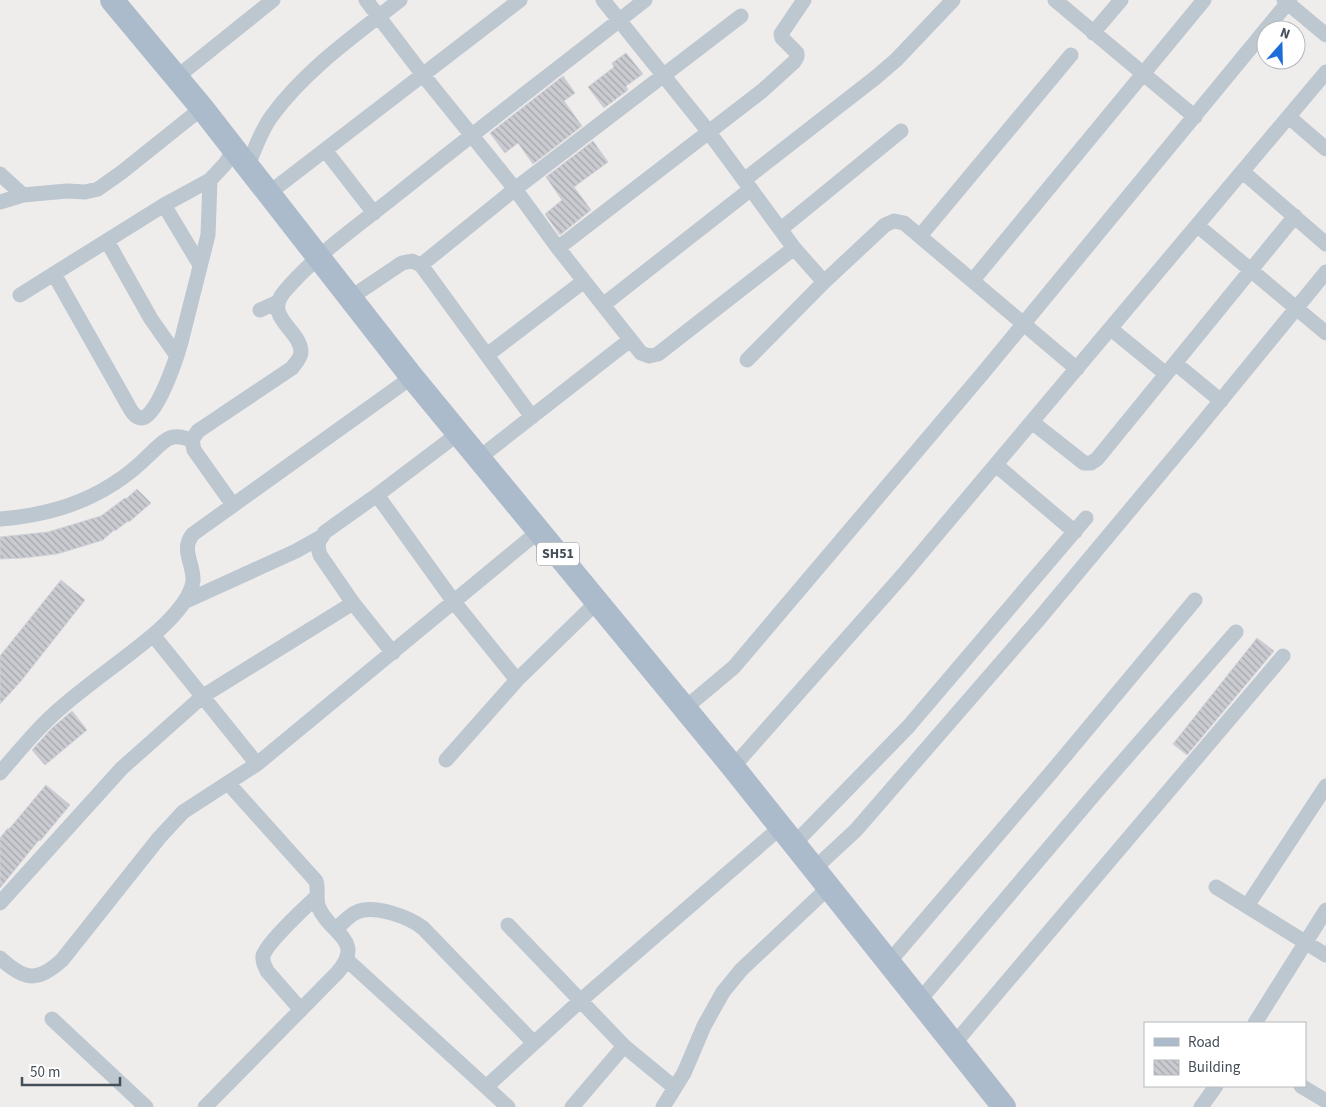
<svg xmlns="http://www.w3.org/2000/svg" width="1326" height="1107" font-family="'Source Sans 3',sans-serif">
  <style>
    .building { fill: url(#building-back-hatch); stroke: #d0d2d8 }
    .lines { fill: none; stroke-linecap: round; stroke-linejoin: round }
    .street { stroke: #bdc7cf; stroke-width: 15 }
    .primary { stroke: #acbbcb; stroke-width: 24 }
    .labels { text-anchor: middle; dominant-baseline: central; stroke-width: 4; stroke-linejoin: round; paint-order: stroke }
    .shield { fill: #fff; stroke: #7d848b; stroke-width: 1 }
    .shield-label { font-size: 14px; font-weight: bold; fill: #454f59 }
  </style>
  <defs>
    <pattern id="building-back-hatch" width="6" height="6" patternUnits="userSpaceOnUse" patternTransform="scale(1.25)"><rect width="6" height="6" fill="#c9cbd1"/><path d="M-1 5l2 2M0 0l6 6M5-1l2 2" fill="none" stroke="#a5a7ad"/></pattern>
  </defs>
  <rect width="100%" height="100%" fill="#efecec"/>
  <path class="building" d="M626,53l17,21 -17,12 2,4 -24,18 -16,-21 26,-20 -2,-4z
    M563,76l12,17 -11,8 18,25 -49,38 -15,-21 -13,10 -15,-20z
    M593,141l15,21 -34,25 17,23 -31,25 -15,-21 17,-14 -16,-23z
    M137,489l14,14 -22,19 -1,-1 -13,10 -1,-1 -11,10 -46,14 -34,4 -23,1v-22l48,-5 53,-16 24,-18 1,1z
    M61,580l24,20 -64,81 -21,23v-48z
    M1257,638l17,13 -87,104 -14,-11z
    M72,711l15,19 -42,35 -13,-15 20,-22z
    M46,785l24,20 -30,36 -1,-1 -39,48v-50l8,-10 1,1z"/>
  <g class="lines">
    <path class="street" d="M366,0l57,75 92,114 43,59 83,105 8,3 9,-2 136,-106
      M603,0l105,131 86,117 30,34
      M1055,0l140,117
      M1284,0l42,35
      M1093,33l28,-33
      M177,77l96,-77
      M1289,117l37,32
      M325,150l49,63
      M248,165c7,-16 13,-34 23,-48 34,-47 84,-82 129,-117
      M1243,172l83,72
      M0,174l23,21
      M744,180l131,-102 21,-18 57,-60
      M269,193l251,-193
      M0,202l23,-7 44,-4 18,1 13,-3 24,-17 80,-64
      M164,205l36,60
      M1198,226l128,107
      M781,229l120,-98
      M920,236l151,-181
      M107,241l44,78 26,37
      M558,248l204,-157 32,-29 3,-5v-4l-15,-15 -1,-4 23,-34
      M421,265l94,-76 226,-173
      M54,274l74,131c3,6 7,13 14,13 15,-1 35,-61 39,-76l27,-107 2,-55
      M973,280l231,-280
      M20,295l144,-90 46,-25 15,-16 9,-14
      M350,298l52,-35 10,-2 9,4 111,152
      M603,305l148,-116
      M260,310l18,-8
      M1111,329l55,45
      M487,355l97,-74
      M747,360l77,-78 61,-57 9,-4 10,2 173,146
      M1175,363l46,38
      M1032,422l52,41h7l6,-4 198,-243
      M479,458l151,-118
      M996,465l79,67
      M377,495l77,107 63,78
      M233,505l-39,-55 -2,-10 6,-9 94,-63c3,-4 9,-10 9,-16 0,-22 -38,-35 -17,-60 30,-36 75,-67 111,-96 83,-67 167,-130 250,-196
      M0,519c39,-3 79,-13 113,-35 13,-8 25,-18 36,-29 6,-5 13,-14 21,-17 7,-3 15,0 22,2
      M184,602l112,-51 25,-14
      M153,635l104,129
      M393,653l-40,-50 -33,-48 -2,-8 1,-6 6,-9 52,-37 82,-62
      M684,709l50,-42 249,-294 307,-373
      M446,760l71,-80 80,-78
      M733,767l169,-191 424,-504
      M0,773c20,-23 39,-47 63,-67 22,-19 46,-36 69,-54 18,-14 36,-28 50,-47 5,-7 10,-15 11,-24 1,-17 -13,-32 0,-47l219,-157
      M794,844l114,-117 178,-209
      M814,869l42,-39 183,-211 156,-187 131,-160
      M1216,887l110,68
      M0,903l122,-135 81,-72 150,-93
      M1247,906l79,-120
      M508,925l116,121 51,42
      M336,929c6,-5 13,-14 21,-17 17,-8 52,5 66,16l111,115
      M0,958c24,22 37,25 62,2l97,-122 24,-26 74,-48 282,-233
      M347,960l161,147
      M889,962l160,-187 146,-175
      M919,1001l179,-211 138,-158
      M301,1010l-34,-39c-2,-5 -5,-10 -4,-15 4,-14 42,-48 54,-60
      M52,1019l94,88
      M1255,1023l71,-113
      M954,1044l329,-388
      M1301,1086l25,15
      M486,1087l94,-86 201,-174
      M205,1107l132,-134c29,-33 -7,-39 -18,-65 -4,-9 0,-18 -3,-27l-88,-98
      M572,1107l52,-61
      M663,1107l21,-34 20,-47 19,-34 18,-22 88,-83
      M1201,1107l15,-21"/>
    <path class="primary" d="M112,0l90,108 210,269 321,390 271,340"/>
  </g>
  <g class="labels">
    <rect class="shield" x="537" y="542.5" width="42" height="23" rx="4"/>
    <g class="shield-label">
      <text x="558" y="554">SH51</text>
    </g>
  </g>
  <rect x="1144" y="1022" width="162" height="65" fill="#ffffff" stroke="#b5b9bd"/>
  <rect x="1154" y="1038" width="25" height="8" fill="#acbbcb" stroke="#b5b9bd"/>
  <text x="1188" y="1047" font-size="15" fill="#454f59">Road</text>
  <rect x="1154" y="1060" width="25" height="15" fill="url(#building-back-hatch)" stroke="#b5b9bd"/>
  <text x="1188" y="1072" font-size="15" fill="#454f59">Building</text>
  <g transform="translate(1281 45) rotate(20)"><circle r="24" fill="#ffffff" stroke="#b5b9bd"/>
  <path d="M0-4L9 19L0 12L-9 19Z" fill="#1c6dd9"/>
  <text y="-8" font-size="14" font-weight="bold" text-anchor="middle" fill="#454f59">N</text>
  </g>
  <path d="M22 1077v8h98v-8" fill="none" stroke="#454f59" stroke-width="2.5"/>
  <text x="30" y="1077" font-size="15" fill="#454f59" stroke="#ffffff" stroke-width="4" paint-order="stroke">50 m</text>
</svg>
